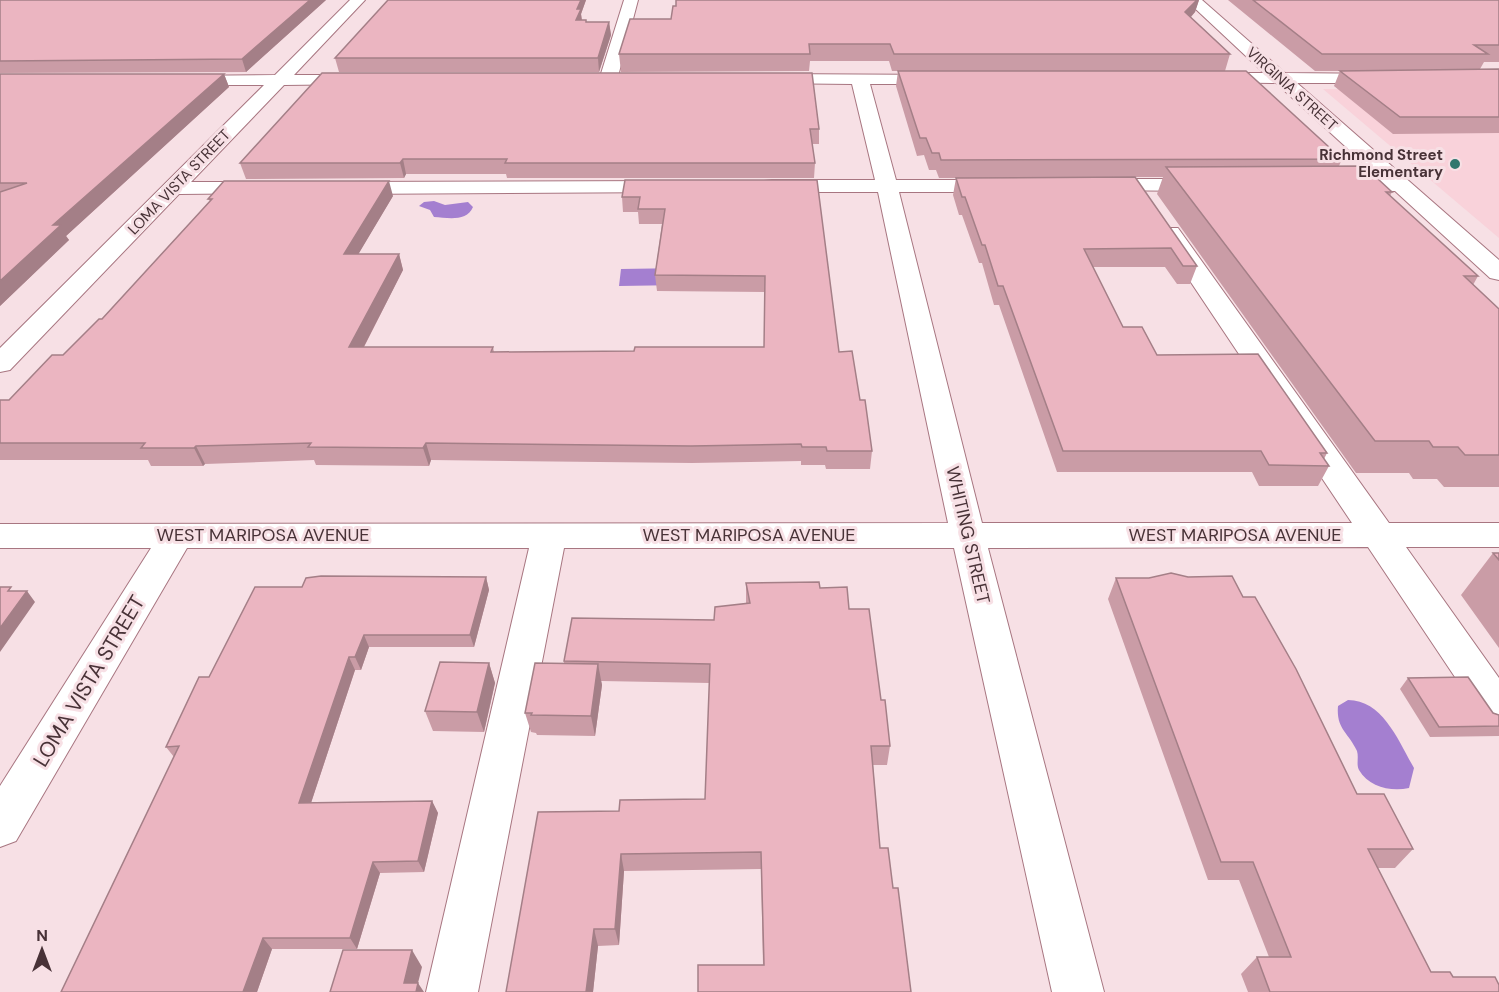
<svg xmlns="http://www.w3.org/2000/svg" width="1499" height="992" font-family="'DM Sans',sans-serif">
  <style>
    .built { fill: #f9d2da }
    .water { fill: #a47fd0 }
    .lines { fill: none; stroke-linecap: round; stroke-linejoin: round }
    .minor-casing { stroke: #a87681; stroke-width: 2 }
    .minor { fill: #fff; fill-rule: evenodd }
    .wall { fill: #ca9ca6 }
    .shaded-wall { fill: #a47f87 }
    .building { fill: #ebb5c1; stroke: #a47f87; stroke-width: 1.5 }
    .poi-dot { fill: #31776e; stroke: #f7e0e5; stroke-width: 2 }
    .labels { text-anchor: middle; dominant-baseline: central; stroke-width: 6; stroke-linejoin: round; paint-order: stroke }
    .far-street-label { font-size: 15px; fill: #483237; stroke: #f7e0e5 }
    .far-poi-label { font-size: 15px; font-weight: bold; fill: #483237; stroke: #f7e0e5; text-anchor: end }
    .street-label { font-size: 18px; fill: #483237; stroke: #f7e0e5 }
    .near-street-label { font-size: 21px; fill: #483237; stroke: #f7e0e5 }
  </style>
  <rect width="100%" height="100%" fill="#f7e0e5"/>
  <path class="built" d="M1323,89h176v149z"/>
  <path class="water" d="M434,201l11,4 23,-3 5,5c-6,15 -25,11 -39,10l-4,-7 -11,-4 5,-4z
    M684,268l-2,17 -63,1 2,-17z
    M1348,700c35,0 51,42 66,68l-5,20c-18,4 -40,-1 -50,-18 -3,-6 0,-12 -2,-19 -9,-19 -21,-22 -19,-45z"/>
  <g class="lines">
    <defs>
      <path id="minor" d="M350,0h15l-71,75h66l6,1 3,4 -3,4 -82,1 -93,97h71l8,1 3,5 -3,5 -91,1 -169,176 -10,2v-24l264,-263h-83l-6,-1 -3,-4 3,-4 100,-1z
        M624,0h14l-21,80 -9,5 -9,-5z
        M1186,0h16l83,73 104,1 3,4 -3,4 -6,1h-86l202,177v20l-9,-2 -95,-87 -64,-1 -3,-5 3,-5 50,-1 -105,-96 -72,-1 -3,-4 3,-4 6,-1h54z
        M769,74l179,1 3,4 -3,4 -6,1h-72l26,96h104l8,1 3,5 -3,5 -8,1h-101l83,331h370l-194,-290 4,-5h16l211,295h110v24h-93l93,131v49l-14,-5 -117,-175 -380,1 116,444h-52l-98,-444h-390l-86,444h-52l103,-444h-342l-171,293 -16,6v-61l151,-238h-151v-24l948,-1 -70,-331h-106l-8,-1 -3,-5 3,-5 8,-1h103l-23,-96 -89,-1 -3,-4z
        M1096,179h108l8,1 3,5 -3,5 -8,1 -116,-1 -3,-5 3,-5z
        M670,181l8,1 3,5 -3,5 -332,2 -8,-1 -3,-5 3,-5 8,-1z"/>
    </defs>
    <use href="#minor" class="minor-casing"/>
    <use href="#minor" class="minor"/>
  </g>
  <path class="wall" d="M0,0h326l-80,72 -246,1z
    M388,0h198l-5,14 1,6 5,2h22l2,13 -12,37h-260l-4,-14z
    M676,0h523l-4,12 -4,5 39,37 -5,17 117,88 -3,7 53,26 -2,4 88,80 -5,9 26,24v178h-55l-7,-8h-24l-4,-6h-53l-199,-279 6,-17h-28l62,89 -7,18h-13l-12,-17h-72l30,60 34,28 170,98 -3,6 5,7 -11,20h-59l-7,-14h-195l-58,-167h-5l-12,-42h-3l-17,-48h-3l-6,-20 3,-17h23h-40l-3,-8h-7l-5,-15 -7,1 -21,-70 2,-15h-6l-3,-10h-79l-1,10 -188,1 -2,-18 52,-35 5,-13z
    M1228,0h271v62h-15l-4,7h19v64l-106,1 -59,-48 6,-15h5h-30z
    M322,73l497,56v15h-7l3,19 -1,15h-307l-1,-4h-100l-2,4 -158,1 -6,-16z
    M0,74h224l5,13 -163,149 3,4 -69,66z
    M817,180l22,172 21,48 12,51 -2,18h-44l-1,-4h-24v-4l-109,2 -261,-3 -2,6 -113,-1 -2,-5 -109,4 -2,2h-52l-3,-6h-148v-60h9l54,-45 39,-36 108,-118 -2,-2 185,-3 -35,58h41l4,16 -39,77h129l1,5 140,-1 130,-4 1,-55 -108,-1 -2,-16 7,-51h-23l-1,-12h-15l-1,-15z
    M1493,553h6v95l-38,-53z
    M486,577l3,13 -15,57h-105l-8,23h-6l-44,133 121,-2 6,12 -14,59 -44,1 -23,76h-85l-15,43h-196l113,-235 -8,-10 43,-70 93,-90z
    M1116,578l127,19 114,197 56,55 -18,19h-18l54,104 22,5 46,15h-251l-7,-18 16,-17h12l-30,-77h-31l-100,-281z
    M746,583l74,5 29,21 32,91 9,46 -3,19h-14l7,83 -117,117 -2,-96 -137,2 -5,74 -21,1 -5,46h-87l113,-181 86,-12 5,-116 -109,-2 1,4 -7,51 -58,-1 -1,-2 -5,-1 -6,-19 39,-49v-3l150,-41 32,-17z
    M489,663l6,20 -11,49 -51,-1 -8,-20z
    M1408,678l91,37v21l-69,1 -30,-48z"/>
  <path class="shaded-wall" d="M310,0h16l-80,72 -4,-13z
    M581,0h5l-5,14 1,8 -6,-2 1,-11z
    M1197,0h2l-4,12 -14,16 4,-16z
    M609,22l2,13 -12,37 -1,-14z
    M224,74l5,13 -163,149 3,4 -69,66v-25l53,-56z
    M403,159l3,15 -2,4 -4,-15z
    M389,181l4,15 -44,74 -5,-16z
    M399,254l4,16 -48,94 -6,-17z
    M426,443l5,17 -2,6 -6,-18z
    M196,446l9,18 -2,2 -9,-18z
    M486,577l3,13 -15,57 -4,-12z
    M27,591l8,11 -35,50v-24z
    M364,635l5,12 -8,23 -6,-13z
    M349,657l6,13 -48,145 -8,-12z
    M489,663l6,20 -11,49 -7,-20z
    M598,664l4,21 -7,51 -4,-20z
    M432,801l6,12 -14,59 -6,-11z
    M621,854l3,17 -5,74 -4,-16z
    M373,862l7,11 -23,76 -7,-11z
    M594,929l4,17 -5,46h-7z
    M263,938l9,11 -15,43h-14z
    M412,950l10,17 -4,16 6,9h-14l-6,-9z"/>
  <path class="building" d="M0,0h310l-68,59 -242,2z
    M388,0h193l-4,9h4l-5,11h10v2h23l-11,36h-263z
    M676,0h521l-12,12 45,42h-336l-4,-10h-81l1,10h-191l11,-35h41l2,-13h3z
    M1253,0h246v45h-25l14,9h-166z
    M1499,69v48h-99l-60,-46z
    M898,71h348l96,88 -401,1 -2,-7h-7l-6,-15h-6z
    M322,73h490l7,56h-9l5,34h-310l2,-4h-104l-3,4h-160z
    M0,74h224l-171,151h8l-61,56v-89l27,-9h-27z
    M1364,166l28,26h-6l92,84h-14l35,33v146h-34l-7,-8h-25l-4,-6h-54l-209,-274z
    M1135,177l62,89h-14l-12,-18 -87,1 39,78h19l15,28 101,-1 69,99h-7l9,13 -60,-1 -8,-14h-198l-60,-165h-5l-13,-41h-3l-17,-48h-3l-6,-19z
    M625,180h192l22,172 13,-1 8,49h5l7,51h-45l-1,-4h-24l-1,-3 -110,2 -265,-3 -3,5 -115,-1 3,-4 -115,3 -2,2h-53l4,-5h-145v-43h9l43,-45h11l36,-36h3l110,-120h-4l16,-18h165l-45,73h55l-50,93h144l-2,5 143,-1 1,-4h129l1,-71 -110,-1 10,-66h-27l2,-12h-18z
    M1493,553h6v7z
    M1171,573l17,4 44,-1 11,21h12l41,72 61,125h27l29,55h-45l63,123h19l3,5h42l4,8v7h-229l-13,-35h34l-38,-95h-32l-105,-284h33z
    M321,576l165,1 -16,58h-106l-9,22h-6l-50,146 133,-2 -14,60 -45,1 -23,76h-87l-20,54h-182l118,-246 -13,1 33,-70h10l46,-90h47l4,-9z
    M819,582l1,6 27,-1 2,22h20l12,91h4l5,46h-19l9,102h8l5,40h5l13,104h-213v-27h66l-3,-113 -140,2 -6,75h-21l-8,63h-80l32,-180 81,-1 1,-11 85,-1 5,-135 -146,-3 8,-43 142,2 1,-13 35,-4 -4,-20z
    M0,587h11l-3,4h19l-27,37z
    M440,662l49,1 -12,49 -52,-1z
    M535,663l63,1 -7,52 -60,-1 1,-2h-7z
    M1468,677l25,36 6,2v11l-60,1 -31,-49z
    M343,950h69l-8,33h14l-2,9h-86z"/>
  <circle class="poi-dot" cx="1455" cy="164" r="6"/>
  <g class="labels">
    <g class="far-street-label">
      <text transform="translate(1292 89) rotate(42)">VIRGINIA STREET</text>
      <text transform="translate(179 182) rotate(-46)">LOMA VISTA STREET</text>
    </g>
    <g class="far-poi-label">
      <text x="1443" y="155">Richmond Street<tspan x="1443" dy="17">Elementary</tspan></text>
    </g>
    <g class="street-label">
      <text x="263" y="535">WEST MARIPOSA AVENUE</text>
      <text x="749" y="535">WEST MARIPOSA AVENUE</text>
      <text transform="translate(968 535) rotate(77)">WHITING STREET</text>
      <text x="1235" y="535">WEST MARIPOSA AVENUE</text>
    </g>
    <g class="near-street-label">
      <text transform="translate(89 681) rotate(-59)">LOMA VISTA STREET</text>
    </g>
  </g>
  <g transform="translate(42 950)" stroke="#f7e0e5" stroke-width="4.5" paint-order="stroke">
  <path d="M0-4.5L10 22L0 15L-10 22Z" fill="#483237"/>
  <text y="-9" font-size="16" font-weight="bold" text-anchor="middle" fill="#483237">N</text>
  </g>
</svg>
